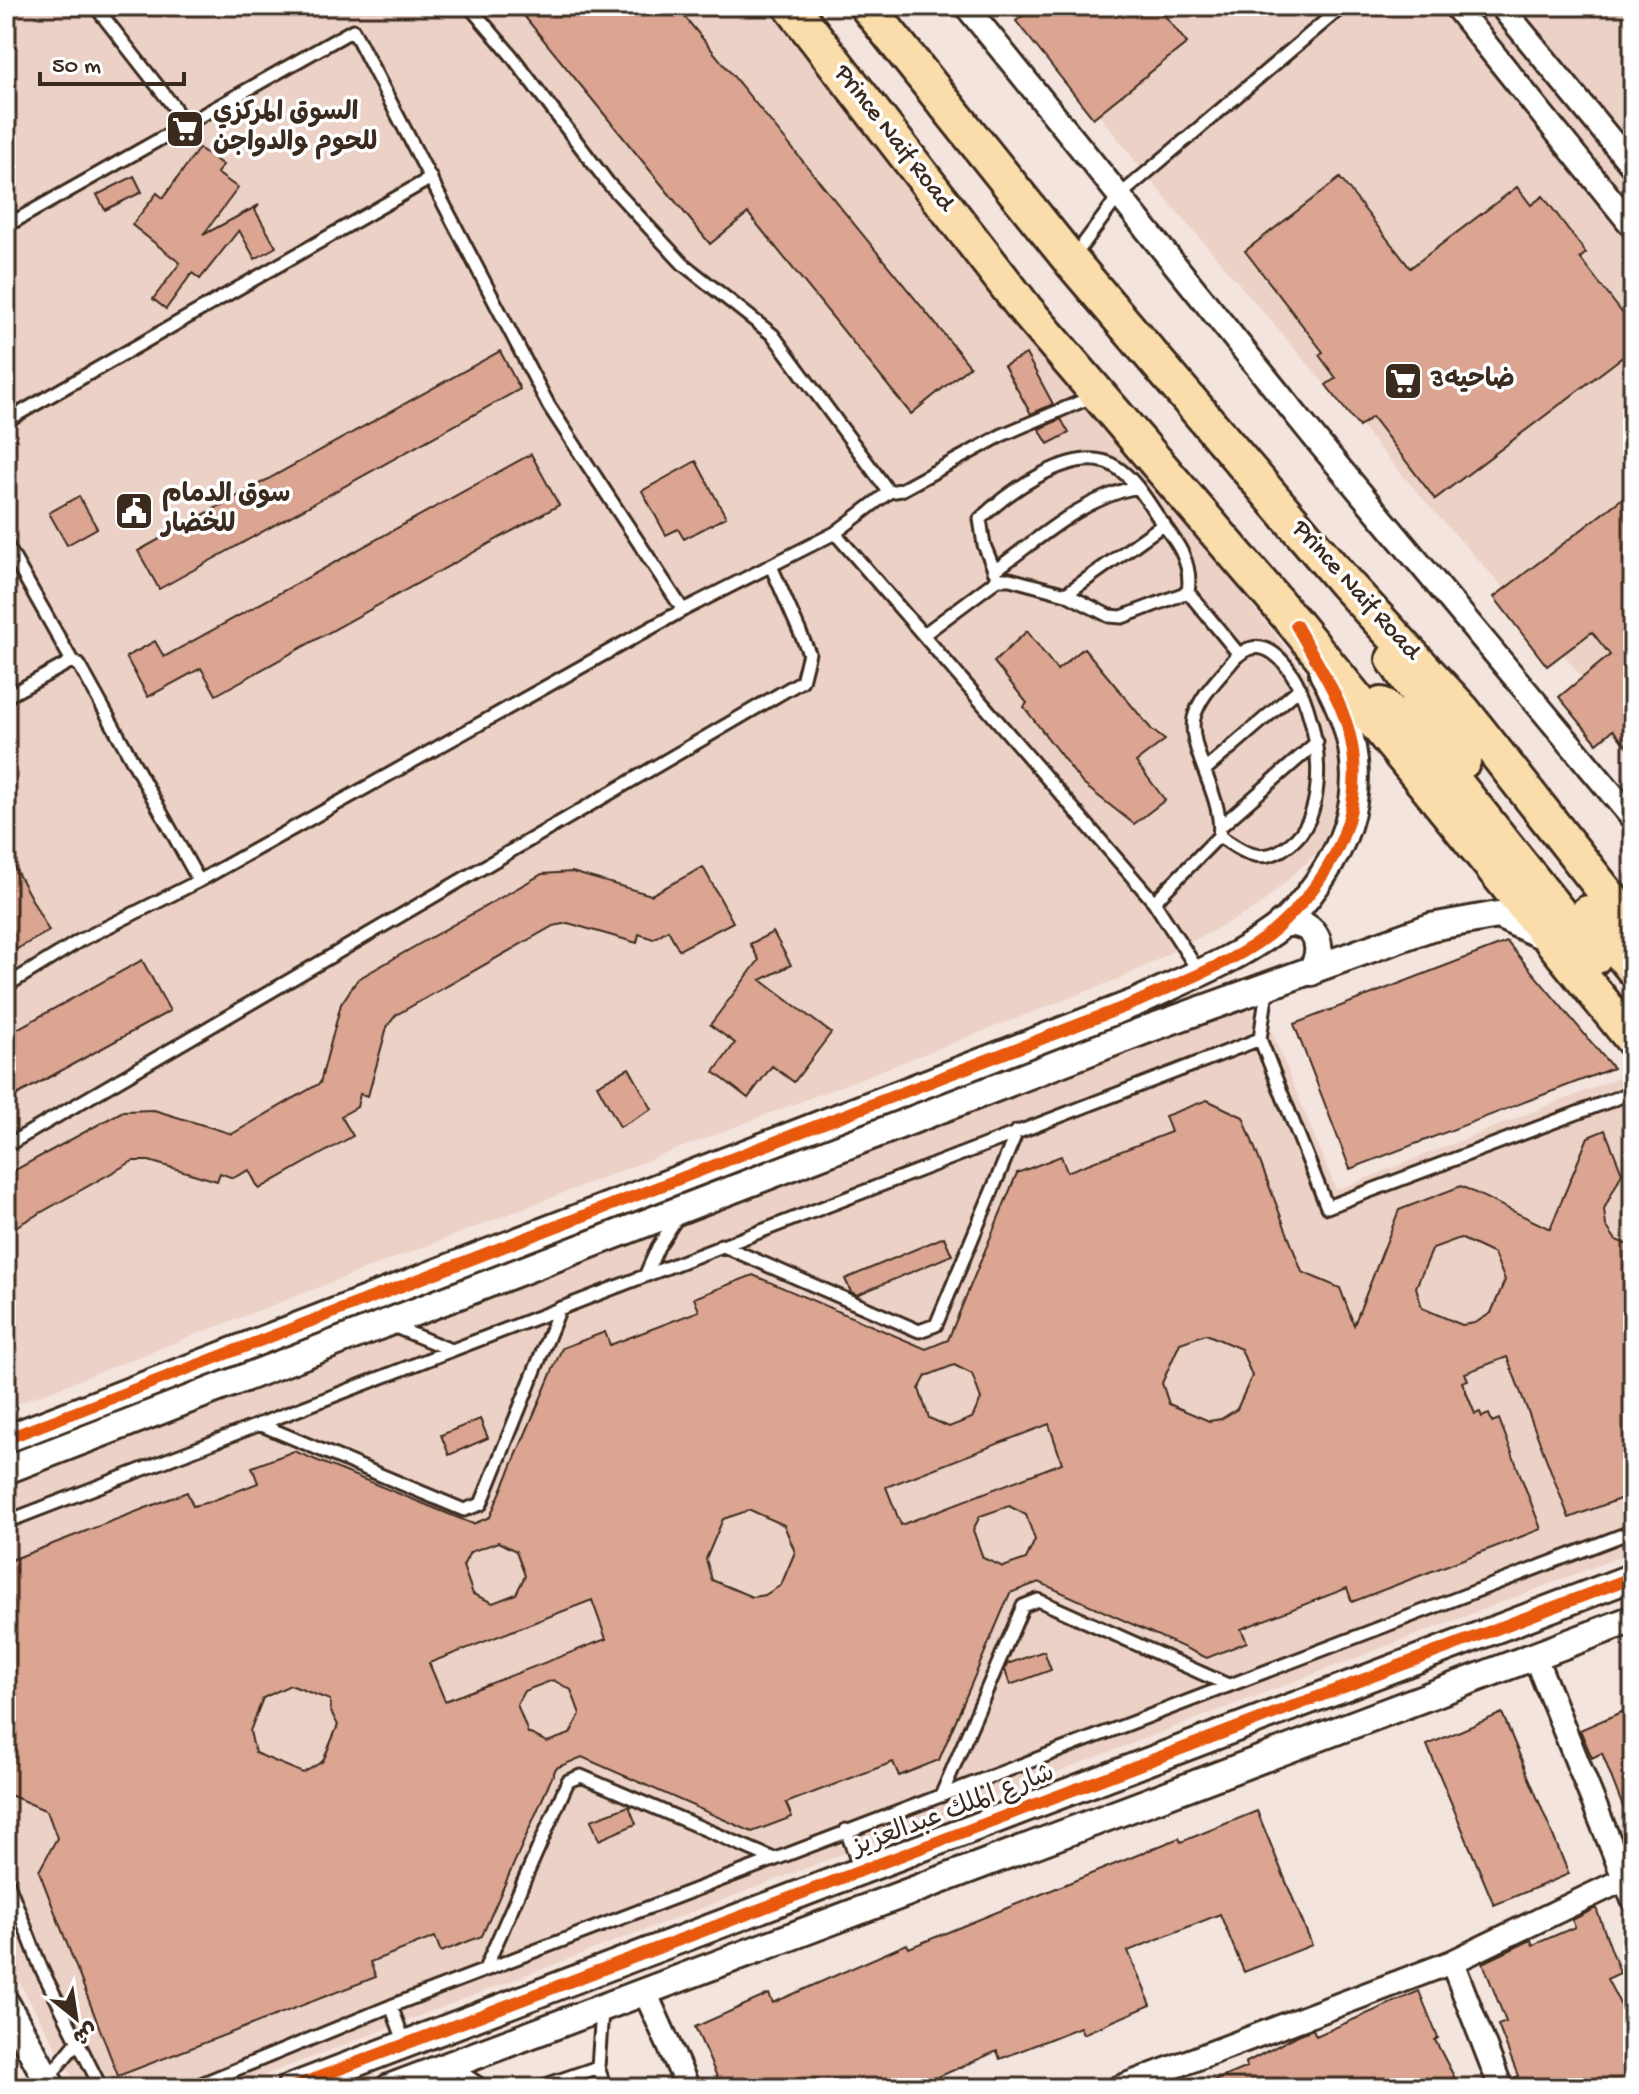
<svg xmlns="http://www.w3.org/2000/svg" width="1639" height="2094" font-family="'Gochi Hand','Playpen Sans Arabic',sans-serif">
  <style>
    .built { fill: #ecd1c7 }
    .building { fill: #dba592; stroke: #3b2a1e; stroke-width: 2; fill-rule: evenodd }
    .lines { fill: none; stroke-linecap: round; stroke-linejoin: round }
    .service-casing { stroke: #3b2a1e; stroke-width: 17 }
    .minor-casing { stroke: #3b2a1e; stroke-width: 28 }
    .tertiary-casing { stroke: #3b2a1e; stroke-width: 32 }
    .primary-casing { stroke: #3b2a1e; stroke-width: 40 }
    .service { stroke: #fff; stroke-width: 11 }
    .minor { stroke: #fff; stroke-width: 22 }
    .tertiary { stroke: #fff; stroke-width: 26 }
    .primary { stroke: #faddab; stroke-width: 34 }
    .cycleway-casing { stroke: #fff; stroke-width: 17 }
    .cycleway { stroke: #e8590c; stroke-width: 12 }
    .labels { text-anchor: middle; dominant-baseline: central; stroke-width: 7; stroke-linejoin: round; paint-order: stroke }
    .poi-label { font-size: 26px; font-weight: bold; fill: #3b2a1e; stroke: #fff; text-anchor: start }
    .street-label { font-size: 26px; fill: #3b2a1e; stroke: #fff }
  </style>
  <rect width="100%" height="100%" fill="#f4e4de"/>
  <filter id="ink" filterUnits="userSpaceOnUse"><feTurbulence type="fractalNoise" baseFrequency=".0125" numOctaves="2"/><feDisplacementMap in="SourceGraphic" scale="16" xChannelSelector="R" yChannelSelector="G"/><feConvolveMatrix kernelMatrix="1 2 1 2 8 2 1 2 1" color-interpolation-filters="sRGB"/></filter>
  <g filter="url(#ink)">
    <path class="built" d="M6,6h765l541,675 24,49 4,27 1,33 -19,58 -64,59 -132,69 -1120,432z
      M1012,6h621v734l-84,-103 -119,-130 -273,-319z
      M1248,1006l23,23 65,161 297,-118v480l-1402,536h-152l-73,-129v-473z"/>
    <path class="building" d="M516,6h160l294,360 -59,48 -163,-201 -38,31z
      M1035,6h122l30,37 -94,75 -77,-97z
      M199,148l24,17 -6,8 21,15 -35,47 56,-30 -4,5 21,37 -21,12 -16,-29 -39,49 -8,-6 -26,36 -13,-10 27,-36 -48,-38 25,-32 6,5z
      M134,176l8,16 -37,18 -8,-15z
      M1340,178l70,90 107,-81 14,18 12,-9 43,57 -6,5 53,69v22l-198,150 -63,-82 -13,10 -33,-42 10,-7 -17,-23 4,-3 -78,-101z
      M500,351l20,38 -361,200 -21,-38z
      M1026,354l27,50 -22,10 -27,-48z
      M1061,419l8,14 -21,11 -9,-15z
      M531,454l28,51 -343,190 -15,-27 -53,29 -22,-40 29,-16 9,16z
      M696,461l30,56 -42,22 -6,-10 -12,6 -24,-44z
      M1633,490v264l-20,-24 -16,13 -38,-46 51,-42 -18,-23 -45,34 -53,-69z
      M79,496l18,32 -30,17 -18,-32z
      M1027,631l30,39 27,-22 68,82 13,10 -29,22 29,38 -31,24 -51,-40 -59,-77 3,-4 -33,-41z
      M6,852l43,79 -43,24z
      M703,867l30,55 -54,28 -11,-20 -15,9 -14,-5 -2,9 -69,-20 -15,3 -157,89 -9,12 -19,69 -8,-2 -3,13 -16,9 12,20 -94,53 -10,-19 -16,8 -13,-5 -3,8 -68,-20h-16l-127,71v-57l117,-64 31,-1 78,24 88,-51 21,-79 17,-25 184,-105 30,-2 79,23z
      M773,932l18,33 -30,15 70,53 -37,49 -22,-16 -24,32 -34,-26 21,-29 -25,-18 49,-65 -9,-16z
      M1507,942l106,126 -263,101 -56,-145z
      M142,960l28,51 -164,90v-66z
      M629,1068l23,41 -32,18 -23,-42z
      M1207,1100l36,17 59,155 38,16 14,37 45,-115 62,-24 89,43 38,-92 17,-7 17,43 -18,36 2,17 10,14 17,7v247l-64,24 -62,-161 -42,16 3,7 -6,2 13,32 5,-2 2,5 7,-3 3,8 7,-3 42,110 -189,73 -5,-14 -106,41 6,13 -40,16 -168,-76 -29,11 -71,167 -40,16 -6,-14 -107,41 6,14 -40,15 -170,-75 -26,11 -74,168 -41,16 -6,-15 -65,25 6,15 -258,99 -79,-205 18,-33 -10,-27 -37,-16 -4,-10v-223l181,-70 6,14 16,-4 49,-19 -6,-16 42,-16 179,73 17,-7 72,-169 43,-16 5,13 89,-34 -5,-13 59,-23 173,74 22,-9 69,-167 44,-17 6,16 104,-40 -6,-16zM1460,1238l34,16 11,26 -14,33 -16,10 -13,2 -40,-17 -6,-21 17,-39zM1206,1334l35,15 11,27 -15,33 -16,10 -12,2 -40,-17 -7,-21 18,-40zM954,1365l18,9 9,25 -9,19 -23,9 -20,-9 -10,-29 7,-13zM1049,1424l13,39 -161,62 -15,-38zM1009,1506l17,9 9,25 -9,19 -23,8 -20,-9 -10,-28 7,-14zM750,1510l34,15 11,27 -14,33 -16,10 -13,2 -40,-17 -6,-21 17,-40zM498,1542l18,9 9,25 -9,18 -23,9 -20,-9 -10,-28 7,-14zM592,1600l14,39 -161,62 -16,-38zM553,1680l18,10 9,24 -10,20 -23,8 -19,-9 -11,-29 7,-13zM290,1685l40,15v10l8,15 -15,36 -20,12 -48,-20 -5,-22 13,-33z
      M944,1237l8,18 -95,40 -6,-3 -6,-13z
      M480,1419l8,19 -39,17 -8,-20z
      M1044,1651l7,19 -41,15 -5,-15 2,-6z
      M1633,1707v126l-31,-80 -10,5 -12,-28z
      M1502,1713l67,161 -75,31 -67,-160z
      M629,1806l7,18 -37,16 -8,-20z
      M1257,1811l55,134 -68,27 -24,-58 -92,37 23,54 -68,29 -3,-7 -80,32 -3,-8 -84,37h-191l-27,-61 74,-33 4,9 134,-59 2,4 270,-110 2,4z
      M1596,1908l24,65 -13,6 21,40 -7,4 12,27v31l-16,7h-102l-3,-9 6,-3 -20,-51 8,-3 -23,-59 48,-23 2,5 42,-18 -3,-7z
      M1419,1991l19,47 -3,2 25,48h-263l50,-21 -2,-4 53,-28 15,-6 3,7z"/>
    <g class="lines">
      <defs>
        <path id="service" d="M95,6l79,101 8,17
          M469,6l42,49 97,128 75,81 90,71 116,157
          M6,226l347,-196 196,376 134,204
          M1073,258l45,-61 225,-191
          M6,421l425,-243
          M835,533l319,369 45,70
          M6,544l66,117 8,5 119,215
          M994,571c45,-32 88,-73 143,-84
          M998,579l-14,-34 -4,-26c28,-27 97,-78 136,-52 19,12 32,35 44,53 17,22 33,43 28,72l50,61
          M1066,594l98,-70
          M923,635l75,-56h12l56,15 43,22 13,1 66,-25
          M6,697l66,-36
          M1206,769l94,-81
          M1221,826l96,-84
          M1154,902l65,-66c6,-37 -32,-86 -25,-118 5,-21 24,-39 37,-55 57,-73 126,131 59,181 -11,9 -24,15 -39,10 -11,-3 -22,-12 -32,-18
          M6,986l73,-45 120,-60 484,-271 152,-77 54,-41 12,-2 101,-55 92,-39
          M1271,990l-5,7 -6,42 67,168 306,-115
          M6,1146l796,-465 7,-28 -38,-87
          M721,1245l198,86 17,-6 81,-194
          M646,1274l12,-27 18,-28
          M395,1327l56,23
          M259,1424l205,86 17,-6 79,-196
          M6,1522l1254,-483
          M941,1796l82,-190 15,-6 190,85
          M846,1830l15,41
          M6,1878l35,90 60,120
          M485,1969l83,-188 13,-5 193,83
          M391,2006l15,40
          M454,2067l31,21
          M598,2067l7,21
          M48,2078l30,-37
          M191,2088l200,-82 1242,-475
          M537,2088l61,-21 4,-56"/>
        <path id="minor" d="M966,6l352,436 315,377
          M1455,6l178,221
          M1501,6l132,161
          M1535,1657l98,243
          M1452,1962l49,126
          M645,1992l43,96
          M1118,2088l334,-126 181,-87"/>
        <path id="tertiary" d="M1281,924c33,-6 47,21 30,48
          M6,1439l1131,-437c46,-22 96,-41 137,-71 19,-14 36,-37 49,-56 45,-68 40,-132 0,-202
          M6,1470l1142,-441 283,-102 67,-12 50,23
          M6,2004l46,84
          M290,2088l1343,-511
          M389,2088l1244,-469"/>
        <path id="primary" d="M791,6l234,303 271,316 337,415
          M867,6l204,255 274,322 118,128 170,216
          M1394,659l69,102
          M1381,705l49,46 164,206
          M1588,913l45,55"/>
      </defs>
      <use href="#service" class="service-casing"/>
      <use href="#minor" class="minor-casing"/>
      <use href="#tertiary" class="tertiary-casing"/>
      <use href="#primary" class="primary-casing"/>
      <use href="#service" class="service"/>
      <use href="#minor" class="minor"/>
      <use href="#tertiary" class="tertiary"/>
      <use href="#primary" class="primary"/>
      <defs>
        <path id="cycleway" d="M6,1439l1131,-437c43,-20 106,-43 140,-74 58,-53 93,-122 71,-200 -11,-37 -34,-70 -52,-103
          M290,2088l1343,-511"/>
      </defs>
      <use href="#cycleway" class="cycleway-casing"/>
      <use href="#cycleway" class="cycleway"/>
    </g>
  </g>
  <defs>
    <symbol id="supermarket-square" viewBox="-11 -11 22 22"><rect x="-9" y="-9" width="18" height="18" rx="4" fill="#3b2a1e" stroke="#fff"/><path d="M-6-5.5h2.5l.6 2H6L4.5 2H-2.5L-4.4-4H-6ZM-1.5 3.2a1.3 1.3 0 1 0 .1 0ZM3 3.2a1.3 1.3 0 1 0 .1 0Z" fill="#fff"/></symbol>
    <symbol id="civic-square" viewBox="-11 -11 22 22"><rect x="-9" y="-9" width="18" height="18" rx="4" fill="#3b2a1e" stroke="#fff"/><path d="M-.6-6.5H3V-4.5H.6V-3L4-1V1h2V6H-6V1h2V-1L-.6-3ZM-1.2 2.5V6h2.4V2.5Z" fill="#fff"/></symbol>
  </defs>
  <g fill-rule="evenodd">
    <use href="#supermarket-square" x="163" y="107" width="44" height="44"/>
    <use href="#supermarket-square" x="1381" y="359" width="44" height="44"/>
    <use href="#civic-square" x="112" y="489" width="44" height="44"/>
  </g>
  <g class="labels">
    <g class="poi-label">
      <text x="213" y="114">السوق المركزي<tspan x="213" dy="30">للحوم والدواجن</tspan></text>
      <text x="1431" y="381">ضاحيه3</text>
      <text x="162" y="496">سوق الدمام<tspan x="162" dy="30">للخضار</tspan></text>
    </g>
    <g class="street-label">
      <text transform="translate(893 139) rotate(52)">Prince Naif Road</text>
      <text transform="translate(1355 591) rotate(48)">Prince Naif Road</text>
      <text transform="translate(954 1812) rotate(-21)">شارع الملك عبدالعزيز</text>
    </g>
  </g>
  <rect width="1639" height="2094" fill="none" stroke="#fff" stroke-width="32"/>
  <rect x="16" y="16" width="1607" height="2062" fill="none" stroke="#3b2a1e" stroke-width="3" filter="url(#ink)"/>
  <g transform="translate(76 2018) rotate(150)" stroke="#ffffff" stroke-width="6" paint-order="stroke">
  <path d="M0-6L14 30L0 20L-14 30Z" fill="#3b2a1e"/>
  <text y="-12" font-size="22" font-weight="bold" text-anchor="middle" fill="#3b2a1e">ش</text>
  </g>
  <path d="M40 72v12h144v-12" fill="none" stroke="#3b2a1e" stroke-width="4"/>
  <text x="52" y="72" font-size="24" fill="#3b2a1e" stroke="#ffffff" stroke-width="6" paint-order="stroke">50 m</text>
</svg>
